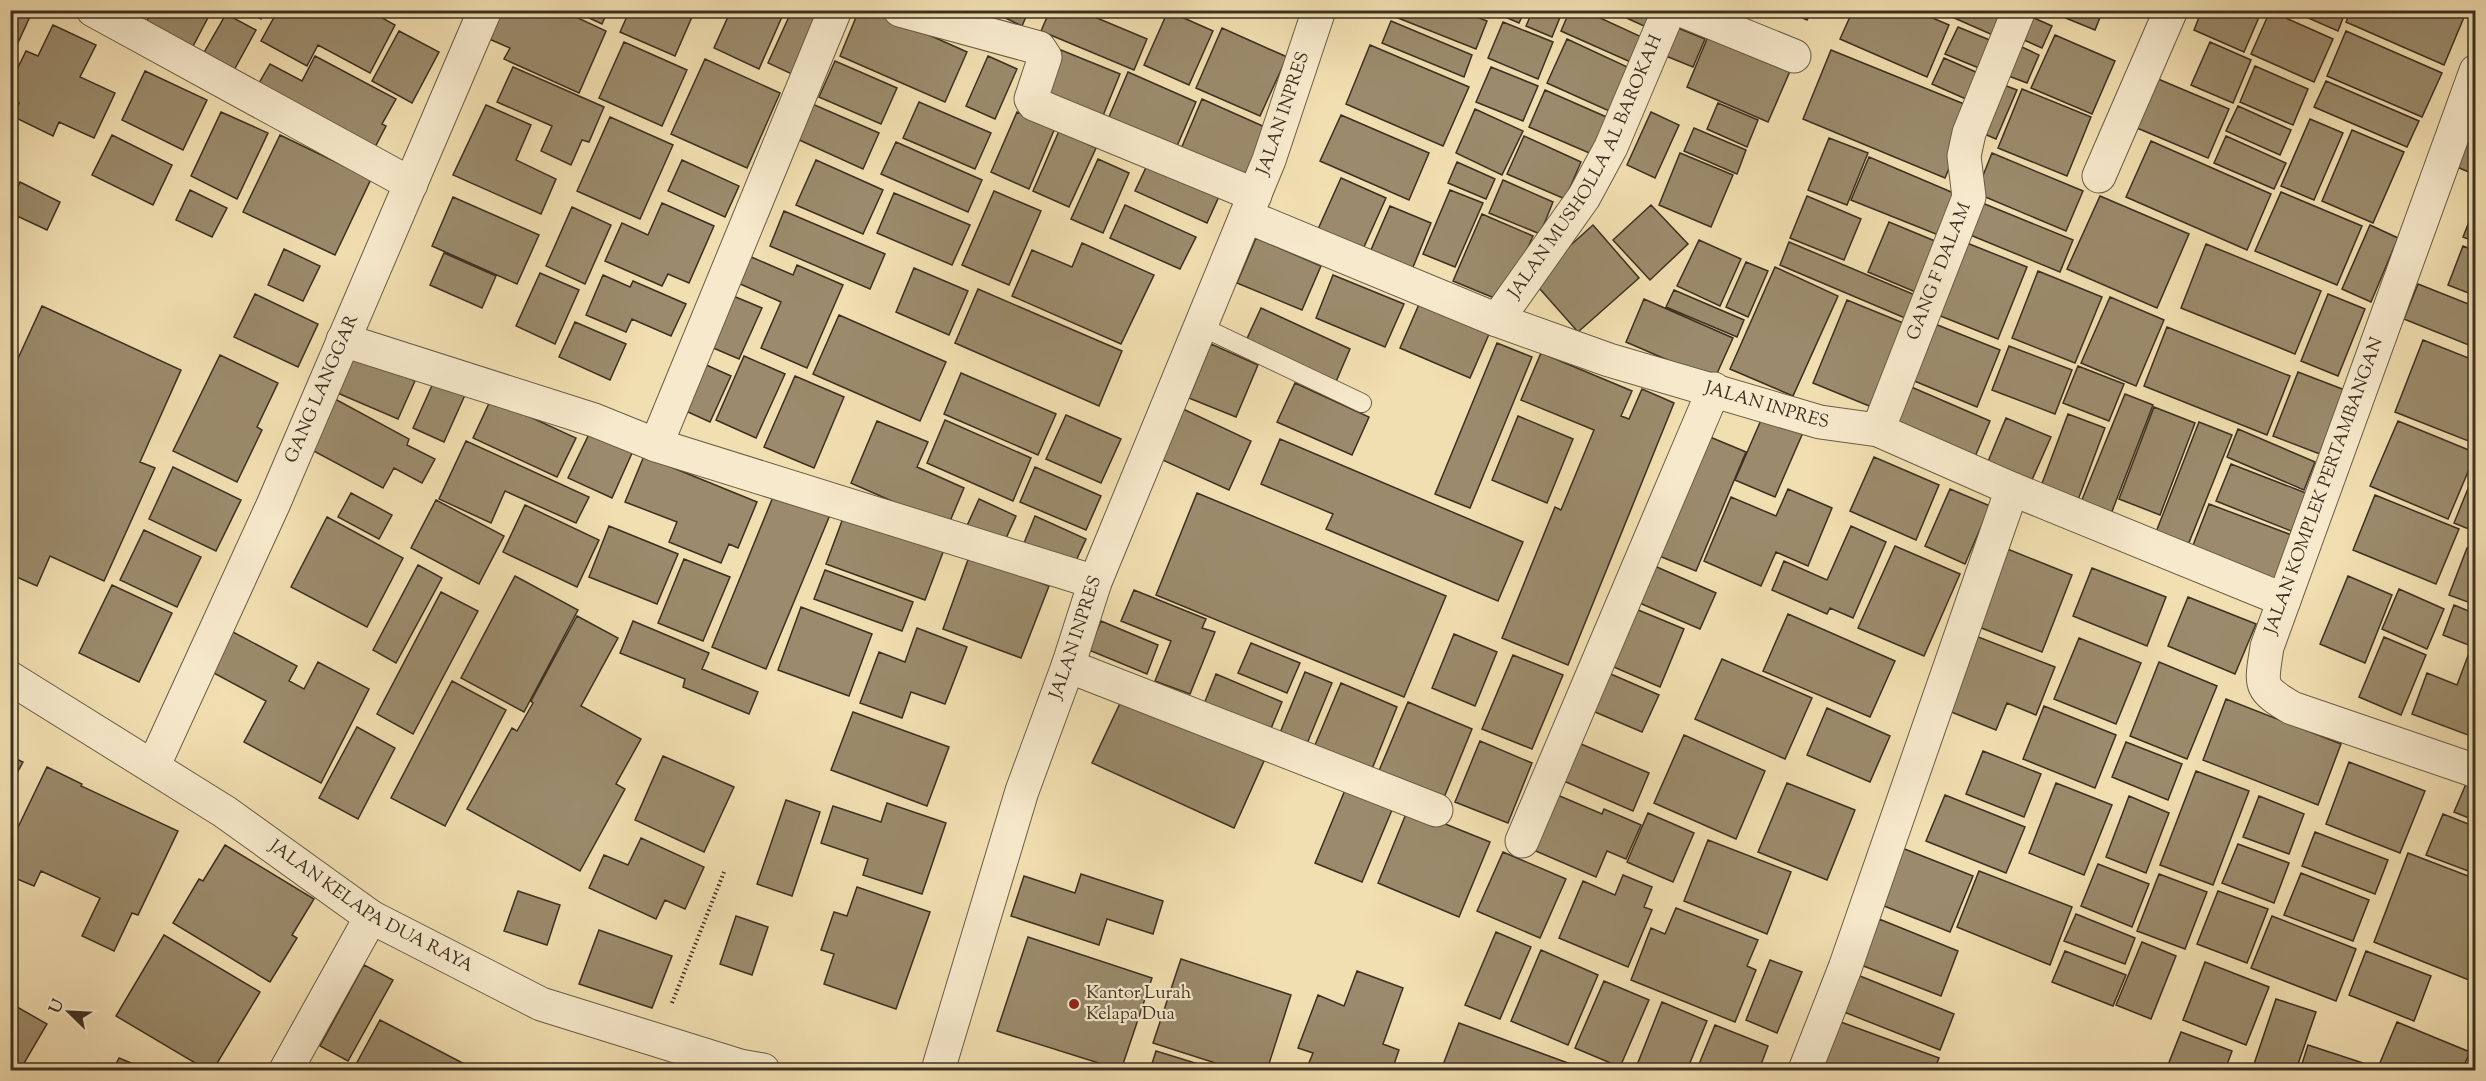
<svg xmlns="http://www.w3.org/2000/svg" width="2486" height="1081" font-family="'Sorts Mill Goudy',serif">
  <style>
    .building { fill: #9b8b6c; stroke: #3d3022; stroke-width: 1.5 }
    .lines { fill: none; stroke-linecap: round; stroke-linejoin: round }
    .service-casing { stroke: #6a5c46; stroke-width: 20 }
    .minor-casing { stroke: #6a5c46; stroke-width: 35 }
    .tertiary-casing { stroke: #6a5c46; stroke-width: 35 }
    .path { stroke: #3d3022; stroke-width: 4; stroke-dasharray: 1.5 3; stroke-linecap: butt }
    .service { stroke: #f7eacc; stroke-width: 18 }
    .minor { stroke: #f7eacc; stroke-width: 33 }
    .tertiary { stroke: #f7eacc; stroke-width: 33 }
    .poi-dot { fill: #8f2418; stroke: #f7eacc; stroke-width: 2 }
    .labels { text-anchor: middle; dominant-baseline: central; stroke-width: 4.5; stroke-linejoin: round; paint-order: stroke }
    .street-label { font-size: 18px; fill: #3d3022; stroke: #f7eacc }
    .poi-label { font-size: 18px; fill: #3d3022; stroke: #f7eacc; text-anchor: start }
  </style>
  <rect width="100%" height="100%" fill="#f2dfb1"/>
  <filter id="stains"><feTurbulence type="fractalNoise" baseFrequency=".00333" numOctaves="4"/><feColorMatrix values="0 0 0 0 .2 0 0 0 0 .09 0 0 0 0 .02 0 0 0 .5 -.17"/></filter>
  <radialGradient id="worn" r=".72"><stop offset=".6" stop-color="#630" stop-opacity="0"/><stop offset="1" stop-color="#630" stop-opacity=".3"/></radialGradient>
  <path class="building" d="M10,10h23l-22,48 -1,-1z
    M152,10h60l-21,40 -46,-25z
    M245,10h20l-4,9z
    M278,10h90l27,15 -25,48 -52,-28 -11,21 -46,-25z
    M499,10h62l45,21 -27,62 -75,-34 6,-11 -23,-10z
    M572,10h36l-6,14z
    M630,10h65l-20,46 -55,-24z
    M731,10h54l-26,59 -45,-21z
    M792,10h26l-24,65 -26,-12z
    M859,10h14l94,42 -22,50 -105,-46z
    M989,10h40l-7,16z
    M1050,10h28l69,29 -13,31 -93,-39z
    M1395,10h64l28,11 -11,28 -83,-33z
    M1470,10h21l-3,8z
    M1497,10h28l-6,13 -23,-10z
    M1533,10h30l-11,27 -26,-11z
    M1570,10h13l63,29 -11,25 -74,-33z
    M1609,10h55l-9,21z
    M1785,10h27l-5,10z
    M1853,10h61l35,15 -22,52 -87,-38z
    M1944,10h61l-10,26 -52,-23z
    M2046,10h57l-8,20z
    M2202,10h60l-18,42 -50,-22z
    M2290,10h56l-8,21z
    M2351,10h116l-23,55 -98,-43z
    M1168,11l45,20 -24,54 -45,-20z
    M2270,11l63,28 -19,43 -63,-28z
    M226,14l30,16 -23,42 -31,-16z
    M2025,14l27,12 -10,22 -27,-12z
    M1391,21l81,34 -8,22 -82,-34z
    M1503,22l50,20 -15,37 -50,-21z
    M53,25l43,20 -16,32 35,16 -21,45 -35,-16 -6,14 -41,-20 7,-13 -9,-5v-14l16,-33 12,5z
    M1712,27l82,35 -26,60 -81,-35z
    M1958,27l39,16 -11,28 -41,-17z
    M1222,28l65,29 -27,59 -64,-28z
    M1678,28l27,11 -12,28 -27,-11z
    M399,31l40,21 -27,51 -40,-22z
    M2346,31l96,42 -20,44 -95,-41z
    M2055,35l60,26 -23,53 -61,-26z
    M1567,39l69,32 -20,43 -69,-31z
    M624,42l63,28 -25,56 -63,-28z
    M2011,42l28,13 -12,28 -29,-11z
    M2210,42l41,18 -18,43 -42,-18z
    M1370,45l99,42 -26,59 -97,-42z
    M1056,48l64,26 -20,49 -65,-27z
    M1831,50l143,58 -29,70 -142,-59z
    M315,56l81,43 -14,25 4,2 -14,27 -117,-63 15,-26 32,17z
    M988,56l29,13 -22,50 -29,-13z
    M1944,58l43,19 -12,26 -43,-19z
    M705,59l75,34 -33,75 -76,-34z
    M835,61l62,27 -16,36 -62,-27z
    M2255,66l53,23 -15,36 -53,-23z
    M513,67l91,40 -15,35 -7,-2 -11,25 -30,-14 11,-25 -55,-24z
    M1491,67l47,19 -15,35 -47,-19z
    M145,71l62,29 -24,50 -61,-30z
    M1128,72l68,30 -22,51 -68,-29z
    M2151,76l78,33 -21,49 -78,-33z
    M2326,81l93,40 -12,26 -93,-40z
    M1996,82l21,8 -21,49 -21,-9z
    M2022,89l69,28 -24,59 -69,-28z
    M1545,90l66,29 -17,36 -65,-28z
    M1202,99l65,29 -24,56 -65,-28z
    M919,102l72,31 -16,36 -72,-31z
    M810,103l69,30 -16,36 -68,-31z
    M1718,103l40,17 -11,27 -40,-18z
    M486,105l45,20 -15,35 40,19 -15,35 -88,-39z
    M2238,106l53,24 -11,25 -54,-24z
    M1475,109l48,22 -21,44 -46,-22z
    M221,112l47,21 -31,66 -46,-23z
    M1017,112l38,16 -26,61 -38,-17z
    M1651,112l28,13 -24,53 -28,-13z
    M1341,115l88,38 -20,47 -89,-39z
    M610,117l63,28 -33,74 -63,-28z
    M2310,119l33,14 -29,67 -33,-14z
    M1694,128l52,22 -9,24 -53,-23z
    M2352,130l52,22 -31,71 -51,-22z
    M2473,130l3,1v44l-19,-8z
    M1059,131l37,17 -27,59 -36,-16z
    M112,135l60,30 -19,40 -61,-30z
    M280,135l91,44 -36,76 -92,-43z
    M1524,136l57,26 -16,37 -58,-25z
    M2226,136l60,27 -12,26 -60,-26z
    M1829,138l39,15 -21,52 -39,-15z
    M2151,141l120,53 -24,56 -121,-53z
    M896,142l86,38 -14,32 -87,-38z
    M1680,153l53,22 -22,52 -52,-22z
    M1992,153l91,38 -17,40 -90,-38z
    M1869,157l94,40 -17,41 -95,-38z
    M1098,159l31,14 -26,60 -32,-14z
    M1150,159l71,33 -14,31 -72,-32z
    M682,160l57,26 -14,31 -57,-26z
    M816,160l67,30 -20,44 -67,-29z
    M1457,162l38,17 -9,20 -38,-16z
    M1341,178l45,20 -27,60 -45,-20z
    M1503,180l50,22 -13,32 -51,-21z
    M20,182l40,20 -13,28 -30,-14 -7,14v-42l6,3z
    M190,190l37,18 -15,29 -36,-17z
    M1450,190l33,13 -28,64 -32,-13z
    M994,191l47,20 -32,74 -47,-20z
    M2281,192l81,34 -25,59 -82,-34z
    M894,193l76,32 -18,40 -75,-32z
    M1807,196l54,23 -17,41 -54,-22z
    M2100,196l89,38 -32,74 -90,-39z
    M453,197l86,38 -22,49 -85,-38z
    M1975,200l98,40 -13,32 -97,-40z
    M662,203l52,23 -25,57 -21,-9 -6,12 -57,-25 17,-38 26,12z
    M2476,204v38l-13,-5z
    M1125,205l71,32 -16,32 -70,-31z
    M1651,205l37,39 -38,36 -37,-40z
    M1390,206l41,17 -22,54 -42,-18z
    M572,207l39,18 -26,59 -39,-18z
    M784,211l101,43 -15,35 -100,-43z
    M1482,214l51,22 -29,66 -51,-21z
    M1889,222l58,24 -22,50 -57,-24z
    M1593,225l46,53 -61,54 -46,-52z
    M2370,225l28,13 -27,64 -29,-13z
    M1256,238l65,28 -19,44 -65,-27z
    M1699,240l42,19 -21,47 -43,-20z
    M1789,242l133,56 -10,23 -132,-56z
    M1082,243l72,32 -33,69 -109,-48 20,-46 40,17z
    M1967,243l60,24 -29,72 -60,-24z
    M2206,244l115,47 -26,63 -114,-46z
    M2463,246l13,5v45l-28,-11z
    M284,249l36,17 -17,35 -35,-16z
    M444,253l52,23 -14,32 -52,-23z
    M749,256l44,19 4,-10 46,20 -36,83 -46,-20 20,-46 -43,-19z
    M1746,262l22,9 -20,46 -22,-10z
    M1775,267l63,29 -45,100 -63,-27z
    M914,268l54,23 -19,44 -53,-23z
    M2038,271l64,26 -27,66 -63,-25z
    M540,273l39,17 -24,54 -39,-18z
    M603,275l27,12 3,-6 53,23 -15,32 -39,-17 -6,13 -40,-17z
    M1333,275l71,29 -19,43 -69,-29z
    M2418,284l58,23v41l-72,-29z
    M978,289l144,62 -23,55 -144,-63z
    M1674,290l70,30 -7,17 -71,-30z
    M726,293l36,15 -23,51 -35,-15z
    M255,294l63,30 -20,43 -64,-30z
    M2328,294l37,15 -27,67 -37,-15z
    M2110,297l54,23 -28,66 -55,-23z
    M1644,299l89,39 -19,42 -88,-38z
    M1847,300l66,27 -34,83 -66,-27z
    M1420,302l70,30 -20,46 -70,-30z
    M42,306l139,64 -41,92 15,6 -51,113 -54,-25 -13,30 -27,-12v-132l3,-5 -3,-1v-60z
    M1261,308l89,41 -15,35 -90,-41z
    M839,315l107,47 -26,59 -107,-47z
    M575,322l51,22 -16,36 -51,-23z
    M1935,324l65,26 -23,57 -65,-27z
    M2167,327l123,49 -23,59 -123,-49z
    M2423,340l53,21v83l-81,-32z
    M1497,343l35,14 -62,151 -35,-14z
    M1211,344l47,21 -22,52 -47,-19z
    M2009,346l63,24 -17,44 -63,-24z
    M351,352l64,29 -17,38 -65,-28z
    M1541,353l91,38 -11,25 8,3 13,-30 32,14 -106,262 -66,-27 53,-131 6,3 33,-80 -73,-30z
    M220,355l58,28 -21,44 5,3 -25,52 -64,-31z
    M744,356l41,18 -29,64 -40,-18z
    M695,360l36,16 -21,46 -35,-16z
    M2078,366l46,18 -15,37 -46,-18z
    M2298,372l52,20 -25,64 -52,-20z
    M961,373l95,41 -18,41 -94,-41z
    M795,376l49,21 -30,71 -50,-21z
    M434,381l31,14 -21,47 -31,-14z
    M1295,383l74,34 -17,38 -75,-33z
    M1909,386l81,35 -18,43 -82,-36z
    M2125,394l28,11 -42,109 -30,-12z
    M335,399l74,40 -2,6 28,14 -13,24 -28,-15 -11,20 -75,-40z
    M491,399l85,39 -19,39 -84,-39z
    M2154,407l41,16 -35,92 -41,-16z
    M1181,408l70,33 -22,49 -71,-32z
    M1765,411l40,17 -30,69 -40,-17z
    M2068,414l37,14 -30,80 -37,-14z
    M1066,415l55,24 -20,44 -55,-24z
    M1518,416l55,23 -26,64 -55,-23z
    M2006,418l45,19 -23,52 -44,-18z
    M945,420l86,38 -18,43 -86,-38z
    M877,421l51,21 -11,25 47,21 -16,38 -97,-43z
    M2398,421l78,32 -28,66 -78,-33z
    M2199,422l33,13 -44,110 -32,-13z
    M2238,429l77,33 -11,28 -77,-33z
    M590,432l43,19 -21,47 -44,-20z
    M1698,432l48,20 -50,119 -49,-20z
    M1280,439l243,103 -25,59 -172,-72 7,-15 -72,-30z
    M466,441l123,56 -13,26 -71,-32 -14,32 -52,-24z
    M644,456l113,46 -19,46 -9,-4 -8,19 -52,-21 8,-20 -52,-20z
    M1874,457l65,28 -23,55 -66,-29z
    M2231,464l80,31 -15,38 -80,-32z
    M173,467l68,33 -25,51 -67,-32z
    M1035,467l66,29 -15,34 -66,-28z
    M2476,469v63l-22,-9z
    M1788,489l44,19 -24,58 -32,-14 -15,34 -57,-25 27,-64 45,19z
    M1950,489l40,17 -25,58 -40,-18z
    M775,492l55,23 -64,154 -54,-22z
    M351,493l41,22 -13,24 -41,-22z
    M1197,493l249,103 -42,101 -248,-102z
    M2375,495l84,34 -23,55 -83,-34z
    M979,499l37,17 -13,29 -37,-17z
    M436,500l68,36 -25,48 -68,-36z
    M2209,504l88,33 -18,49 -89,-33z
    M525,505l74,35 -22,47 -74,-35z
    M846,510l99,37 -20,53 -99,-36z
    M1035,516l51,23 -12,26 -50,-22z
    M327,517l76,41 -36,69 -76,-40z
    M609,526l69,28 -21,50 -68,-27z
    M1851,526l35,16 -33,76 -23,-10 -3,6 -55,-24 12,-29 43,19z
    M144,530l57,27 -24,50 -57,-27z
    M1895,546l65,28 -36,82 -66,-28z
    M2005,548l67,27 -30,77 -68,-27z
    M2467,548l9,3v54l-27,-10z
    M969,557l80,29 -28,72 -78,-29z
    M684,559l46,18 -27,64 -45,-18z
    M1650,564l66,29 -16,36 -65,-28z
    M418,565l24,13 -46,85 -23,-13z
    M2092,568l74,29 -19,49 -74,-30z
    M825,570l88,32 -11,29 -88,-32z
    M515,576l63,34 -54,102 -63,-34z
    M2348,576l44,19 -27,68 -45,-19z
    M112,585l60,28 -33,69 -60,-29z
    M2399,589l45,20 -17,40 -45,-20z
    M1134,590l72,29 -4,9 13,4 -25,62 -35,-13 16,-40 -50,-20z
    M441,592l37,19 -65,123 -36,-20z
    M2188,597l68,27 -21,50 -67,-28z
    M2454,605l22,9v34l-33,-13z
    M801,607l71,27 -23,62 -71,-26z
    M1631,607l53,22 -24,58 -53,-23z
    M1788,614l107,47 -25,56 -107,-46z
    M577,616l41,22 -37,68 60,33 -25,45 9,5 -45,82 -113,-62 45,-81 5,3 16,-28 -2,-2z
    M633,621l76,32 -7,16 56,23 -9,22 -66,-27 2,-8 -65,-26z
    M1101,621l57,24 -11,29 -58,-24z
    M917,628l50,19 -22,57 -34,-12 -9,26 -42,-15 19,-51 26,10z
    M231,631l66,35 -8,15 15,8 14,-27 51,27 -48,94 -77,-41 22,-41 -56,-30z
    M1968,633l87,34 -19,48 -29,-12 -11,27 -57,-23z
    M1454,634l43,18 -22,54 -43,-18z
    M2384,637l42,18 -25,60 -42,-18z
    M2079,638l62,25 -25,61 -62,-25z
    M1251,643l49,20 -13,30 -49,-20z
    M2469,653l7,3v82l-64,-24 15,-41 30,12z
    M1513,655l50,20 -31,74 -50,-20z
    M1722,659l90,39 -27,61 -90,-40z
    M2159,662l58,24 -30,73 -57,-23z
    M1597,668l62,27 -17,37 -61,-26z
    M1305,672l27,11 -28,68 -27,-11z
    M1216,674l66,28 -12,29 -66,-27z
    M452,681l54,29 -61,116 -54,-28z
    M1341,683l56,24 -25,62 -57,-24z
    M1123,697l141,64 -30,67 -142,-65z
    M2226,699l115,45 -23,61 -115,-45z
    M1408,702l64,27 -29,71 -65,-27z
    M2044,706l72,29 -21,53 -72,-29z
    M1827,708l63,28 -20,46 -63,-27z
    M853,712l96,35 -22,59 -96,-36z
    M357,727l38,21 -37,71 -39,-21z
    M1684,735l81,36 -29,68 -82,-36z
    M1567,738l82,35 -16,38 -83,-36z
    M1480,741l52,22 -24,60 -53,-21z
    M2126,742l56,22 -14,36 -56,-23z
    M1983,751l58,23 -17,43 -58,-23z
    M10,756l13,6 -13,24z
    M663,756l71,31 -30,65 -69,-32z
    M2349,762l76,29 -25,62 -74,-29z
    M47,767l35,17 -1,2 97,45 -40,84 -6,-2 -18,38 -32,-15 18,-38 -59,-27 -7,15 -24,-10v-32z
    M2196,771l53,20 -36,94 -53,-20z
    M2469,777l7,2v42l-22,-9z
    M1350,778l47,20 -35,84 -47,-19z
    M1787,783l68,27 -28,70 -69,-28z
    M2056,783l56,22 -28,70 -55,-22z
    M1548,791l54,23 2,-5 37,16 -15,34 -19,-8 -11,26 -72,-31z
    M1945,795l80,32 -19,46 -80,-32z
    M2129,796l40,17 -23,60 -40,-16z
    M2259,796l45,18 -15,40 -46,-17z
    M786,800l34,12 -28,84 -35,-12z
    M887,803l59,20 -24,71 -59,-19 5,-16 -47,-16 12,-37 48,16z
    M1408,809l82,33 -31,75 -81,-34z
    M1648,813l46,20 -21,49 -46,-20z
    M2443,814l33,13v47l-50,-19z
    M2315,832l73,28 -13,34 -73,-28z
    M641,838l63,29 -19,42 -20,-9 -9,19 -67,-31 15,-33 24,10z
    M1708,840l83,32 -24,62 -83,-33z
    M2238,844l51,19 -15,40 -52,-20z
    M225,845l89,54 -22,36 5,3 -27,44 -97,-59 26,-44 4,2z
    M1897,846l76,30 -23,56 -76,-30z
    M1503,852l63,27 -26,59 -63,-27z
    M2408,853l68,26v84l-7,17 -95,-38z
    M2098,864l51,20 -17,43 -51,-21z
    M1979,871l93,36 -22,58 -93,-38z
    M2301,873l68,27 -16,41 -69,-26z
    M1081,874l82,27 -10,33 -46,-15 -8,26 -88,-29 13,-40 51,17z
    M2159,874l48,18 -22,57 -48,-18z
    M1623,875l29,12 -8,20 8,3 -24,57 -69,-29 24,-57 32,14z
    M857,887l73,25 -34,97 -72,-25 10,-30 -13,-4 13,-38 13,4z
    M518,891l42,14 -13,40 -43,-14z
    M2218,891l50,18 -21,54 -50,-19z
    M1676,908l82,32 -11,26 9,4 -21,52 -104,-42 20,-52 14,6z
    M2076,914l59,24 -10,26 -61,-23z
    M736,916l32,11 -16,48 -32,-11z
    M2272,916l84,33 -20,52 -85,-33z
    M1879,919l79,32 -17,45 -80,-31z
    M599,930l73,26 -20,52 -73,-24z
    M1496,932l35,15 -31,72 -35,-14z
    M164,935l96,57 -47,78h-6l-91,-54z
    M1028,937l124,41 -31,92 -124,-39z
    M2142,942l34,14 -25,63 -35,-14z
    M1541,950l57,25 -30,70 -57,-24z
    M2065,951l61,24 -13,31 -61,-24z
    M2366,951l65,25 -17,45 -65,-26z
    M1181,959l110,36 -24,75h-30l-84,-27z
    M1770,960l32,12 -25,61 -31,-13z
    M2205,962l64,25 -23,58 -63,-25z
    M364,965l29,15 -45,81 -28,-15z
    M1357,971l46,17 -20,56 16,6 -7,20h-86l7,-17 -15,-5 20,-53 26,11z
    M1855,974l99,40 -14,36 -101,-40z
    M1604,981l45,19 -29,67 -45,-19z
    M2276,999l40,13 -20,58h-44z
    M1662,1002l45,19 -20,49h-52z
    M10,1003l37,21 -27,46h-10z
    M380,1020l96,50h-123z
    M1838,1021l101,37 -5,12h-115z
    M2397,1022l73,30 -8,18h-85z
    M1459,1023l128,47h-146z
    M1715,1025l53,21 -9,24h-44l-16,-6z
    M2181,1032l51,19 -7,19h-59z
    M2308,1045l55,18 -2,7h-61z
    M1156,1051l62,19h-68z
    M119,1058l29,12h-35z"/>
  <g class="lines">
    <defs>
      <path id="service" d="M1200,326l162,77"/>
      <g id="minor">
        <path d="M93,10l318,174"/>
        <path d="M835,10l-179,435 439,137"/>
        <path d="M900,10l139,38 6,9 -14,42 3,5 221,91"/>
        <path d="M1681,10l113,46"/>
        <path d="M2476,71l-209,576c-6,39 -9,41 25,61l184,63"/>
        <path d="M2099,176l72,-166"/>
        <path id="s1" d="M1246,216l251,104 112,40 211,62 58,8 134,59 272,111"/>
        <path id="s2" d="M1497,320l87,-123 27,-50 58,-137"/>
        <path d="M343,340l251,80 62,25"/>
        <path id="s3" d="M1878,430l91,-233 -5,-41 5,-23 50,-123"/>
        <path d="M1068,666l368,144"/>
        <path id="s4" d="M153,767l120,-262 212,-495"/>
        <path d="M1522,841l192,-452"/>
        <path d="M286,1070l85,-153"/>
        <path id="s5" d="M938,1070l84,-279 46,-125 27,-84 174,-422 50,-150"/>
        <path d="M1805,1070l40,-102 167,-479"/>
      </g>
      <g id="tertiary">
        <path id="s6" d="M10,678l215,134 146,105 170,87 199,62 23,4"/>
      </g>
    </defs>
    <use href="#service" class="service-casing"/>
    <use href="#minor" class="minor-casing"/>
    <use href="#tertiary" class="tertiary-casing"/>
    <path class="path" d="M672,1003l52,-131"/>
    <use href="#service" class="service"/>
    <use href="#minor" class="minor"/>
    <use href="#tertiary" class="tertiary"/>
  </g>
  <circle class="poi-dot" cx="1074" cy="1004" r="6"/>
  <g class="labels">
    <g class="street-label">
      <text stroke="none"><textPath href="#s5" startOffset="1018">JALAN INPRES</textPath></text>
      <text stroke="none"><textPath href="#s2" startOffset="178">JALAN MUSHOLLA AL BAROKAH</textPath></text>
      <text stroke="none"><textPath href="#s3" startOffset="170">GANG F DALAM</textPath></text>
      <text stroke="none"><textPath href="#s4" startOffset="414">GANG LANGGAR</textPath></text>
      <text stroke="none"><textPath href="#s1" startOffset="555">JALAN INPRES</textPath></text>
      <text transform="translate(2325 486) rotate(-70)">JALAN KOMPLEK PERTAMBANGAN</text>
      <text stroke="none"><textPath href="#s5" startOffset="454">JALAN INPRES</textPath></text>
      <text stroke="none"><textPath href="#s6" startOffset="428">JALAN KELAPA DUA RAYA</textPath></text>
    </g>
    <g class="poi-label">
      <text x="1086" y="994">Kantor Lurah<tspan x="1086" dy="21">Kelapa Dua</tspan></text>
    </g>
  </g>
  <rect width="2486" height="1081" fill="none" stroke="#f2dfb1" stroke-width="36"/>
  <rect x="12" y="12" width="2462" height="1057" fill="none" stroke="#3d3022" stroke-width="3"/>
  <rect x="18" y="18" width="2450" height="1045" fill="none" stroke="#3d3022" stroke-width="1.5"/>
  <g transform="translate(69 1012) rotate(294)" stroke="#f7eacc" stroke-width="4.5" paint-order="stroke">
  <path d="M0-4.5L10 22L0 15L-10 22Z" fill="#3d3022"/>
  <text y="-9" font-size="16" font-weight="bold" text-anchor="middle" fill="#3d3022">U</text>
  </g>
  <rect width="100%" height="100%" filter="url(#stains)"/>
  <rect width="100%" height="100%" fill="url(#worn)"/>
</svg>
